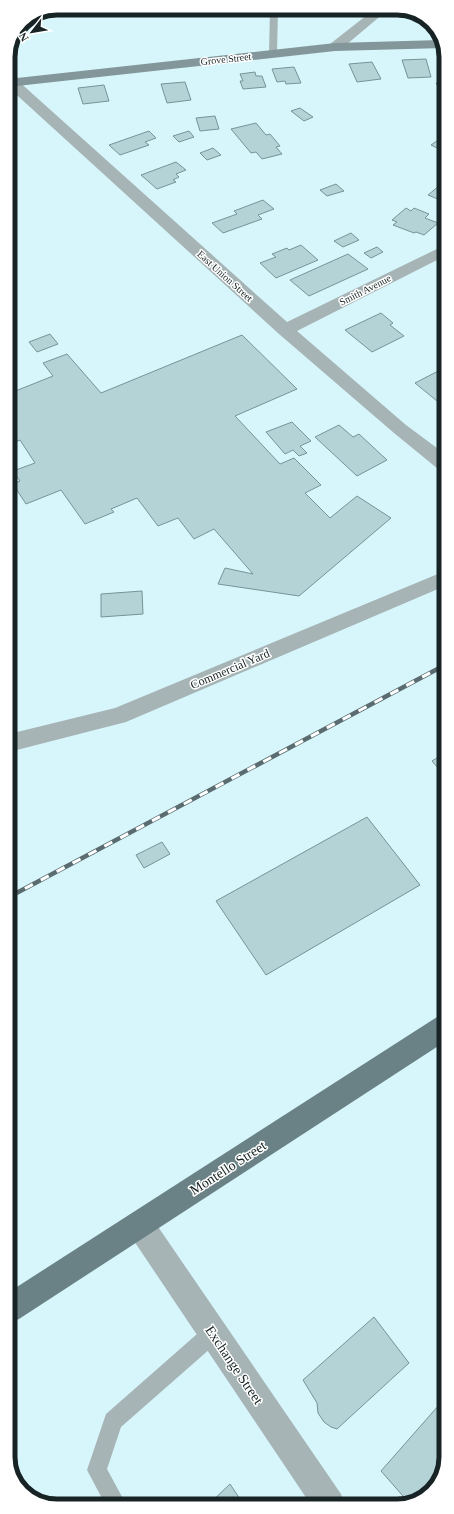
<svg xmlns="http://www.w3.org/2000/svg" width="454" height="1514" font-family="Georgia,serif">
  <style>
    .building { fill: #b4d3d7; stroke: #769398 }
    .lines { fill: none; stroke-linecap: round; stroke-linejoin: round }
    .lane { fill: #a7b4b6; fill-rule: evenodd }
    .street { fill: #a7b4b6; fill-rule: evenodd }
    .secondary { fill: #83979a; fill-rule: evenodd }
    .primary { fill: #6a8285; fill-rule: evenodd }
    .rail-casing { stroke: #5a6c6f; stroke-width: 4.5 }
    .rail { stroke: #fff; stroke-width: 3; stroke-dasharray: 9; stroke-linecap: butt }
    .labels { text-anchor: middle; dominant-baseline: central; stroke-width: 3; stroke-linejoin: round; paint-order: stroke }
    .far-street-label { font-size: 10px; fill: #172324; stroke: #fff }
    .street-label { font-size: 12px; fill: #172324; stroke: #fff }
    .near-street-label { font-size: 14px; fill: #172324; stroke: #fff }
    .rim { fill: none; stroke: #172324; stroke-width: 5 }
  </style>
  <rect width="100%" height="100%" fill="#d7f6fb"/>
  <path class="building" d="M417,15l12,5 1,1 -14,-1z
    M426,59l5,18 -23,1 -6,-18z
    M372,62l9,17 -24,3 -8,-18z
    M294,67l7,16 -15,1 -1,-3 -8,1 -5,-13z
    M255,72l1,4h6l4,11 -23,2 -3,-8h3l-3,-7z
    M185,82l6,18 -24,3 -6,-19z
    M444,82v14l-8,-13z
    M104,85l5,16 -26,3 -5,-16z
    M300,108l13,9 -9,4 -13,-10z
    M215,116l4,13 -19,2 -4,-13z
    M256,123l10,12 4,-1 10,12 -4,1 6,7 -20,5 -6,-7 -5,1 -20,-24z
    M149,131l7,7 -11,4 4,3 -29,10 -11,-10z
    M189,131l5,6 -15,5 -6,-6z
    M441,138l3,2 -1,11 -12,-6z
    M213,148l8,7 -14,5 -7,-7z
    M176,162l10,8 -10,4 3,3 -6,3 3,2 -19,7 -16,-14z
    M445,181v21l-17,-7z
    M336,184l8,7 -17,5 -7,-6z
    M263,200l11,9 -16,6 4,4 -39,14 -11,-10 25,-9 -3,-3z
    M406,208l5,3 3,-3 15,6 -4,4 13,5 -14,12 -8,-3 -2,1 -21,-8 4,-3 -5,-2z
    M351,233l8,7 -16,7 -9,-6z
    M301,245l17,15 -42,18 -16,-15 16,-6 -4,-3 15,-6 2,2z
    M377,247l6,5 -12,6 -7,-5z
    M348,254l20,15 -59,27 -19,-16z
    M381,313l12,10 -3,2 14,11 -32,16 -27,-22z
    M50,334l8,10 -21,8 -8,-10z
    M242,335l55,54 -62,27 45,48 14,-6 27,27 -16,8 25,25 27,-22 34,22 -92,78 -81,-12 7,-16 28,6 -39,-45 -20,10 -16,-21 -20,8 -21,-28 -26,11 3,3 -29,12 -24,-34 -35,14 -13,-20 7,-3 -7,-10 22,-8 -15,-23 -12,5v-51l45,-18 -10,-13 24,-9 34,39z
    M444,368l1,29 -8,4 -22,-18z
    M292,422l19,19 -11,5 7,7 -8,3 -6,-6 -8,4 -19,-22z
    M339,425l14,12 6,-3 28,26 -30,16 -42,-39z
    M142,591l1,23 -42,3v-23z
    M445,753v23l-13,-15z
    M367,817l53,68 -154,90 -50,-74z
    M162,842l8,12 -26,14 -8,-13z
    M374,1317l35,46 -72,66 -6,-2 -7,-5 -6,-9 -1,-10 -14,-23z
    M446,1397v60l-10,30 -26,17 -29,-33z
    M230,1484l14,21h-36z"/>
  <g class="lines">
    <path class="lane" d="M270,8h8l-1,46 -4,3 -4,-3z
      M212,1325l7,2 2,7 -2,7 -98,86 -14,42 20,37h-21l-19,-36 19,-56 99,-87z"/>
    <path class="street" d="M376,8h14l-50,42h-10l-2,-3 2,-3z
      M11,78l5,1 271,243 158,-77v11l-148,75 109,94 39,29v16l-7,-1 -44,-36 -115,-99 -271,-247v-8z
      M445,571v15l-319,136 -117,30v-18l106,-26z
      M140,1211l10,4 191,279 4,11h-34l-181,-270 -4,-10 4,-10z"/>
    <path class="secondary" d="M441,40l3,8 -109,3 -327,36v-8l327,-36z"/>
    <path class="primary" d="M445,1014l1,27 -427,278 -10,4v-31l428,-275z"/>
    <defs>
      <path id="rail" d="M9,897l436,-232"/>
    </defs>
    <use href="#rail" class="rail-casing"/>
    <use href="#rail" class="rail"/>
  </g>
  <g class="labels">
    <g class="far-street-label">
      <text transform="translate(226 59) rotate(-6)">Grove Street</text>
      <text transform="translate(225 276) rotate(42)">East Union Street</text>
      <text transform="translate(365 290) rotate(-27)">Smith Avenue</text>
    </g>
    <g class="street-label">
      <text transform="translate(230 669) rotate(-23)">Commercial Yard</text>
    </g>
    <g class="near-street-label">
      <text transform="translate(228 1168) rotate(-33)">Montello Street</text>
      <text transform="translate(234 1365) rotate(56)">Exchange Street</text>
    </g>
  </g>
  <path d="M0 0H454V1514H0ZM57 15H397A42 42 0 0 1 439 57V1457A42 42 0 0 1 397 1499H57A42 42 0 0 1 15 1457V57A42 42 0 0 1 57 15Z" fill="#fff" fill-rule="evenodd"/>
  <path class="rim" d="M57 15H397A42 42 0 0 1 439 57V1457A42 42 0 0 1 397 1499H57A42 42 0 0 1 15 1457V57A42 42 0 0 1 57 15Z"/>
  <g transform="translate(32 32) rotate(239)" stroke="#ffffff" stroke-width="3" paint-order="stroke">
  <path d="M0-3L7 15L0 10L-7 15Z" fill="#172324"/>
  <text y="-6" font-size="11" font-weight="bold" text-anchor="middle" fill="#172324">N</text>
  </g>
</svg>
